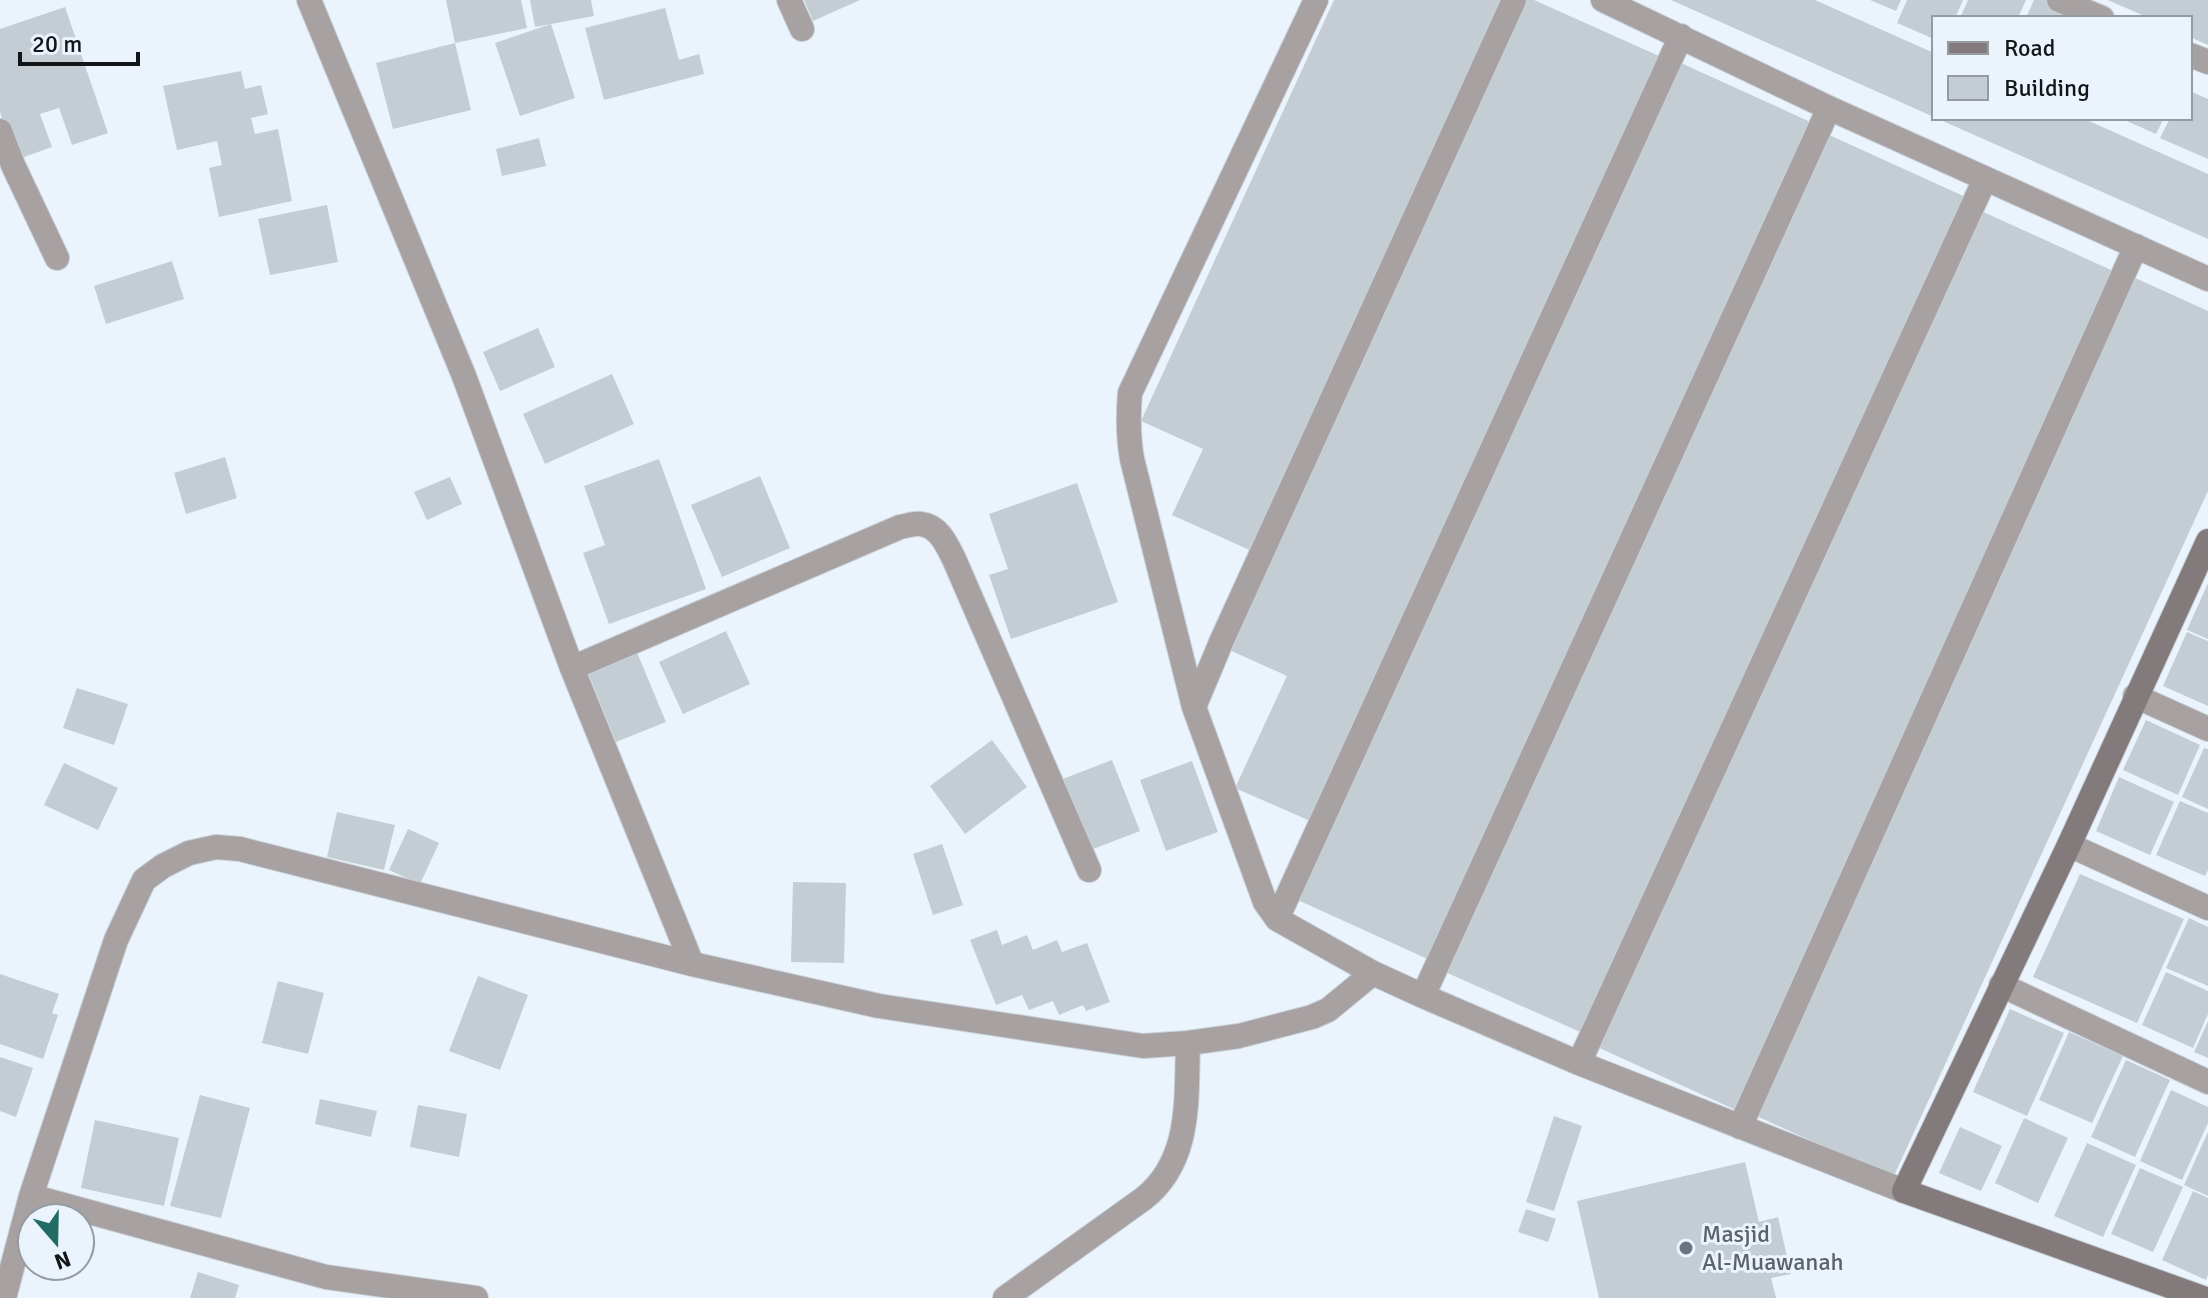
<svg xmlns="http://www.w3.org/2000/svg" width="2208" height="1298" font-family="Signika,sans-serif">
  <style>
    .building { fill: #c4cdd4 }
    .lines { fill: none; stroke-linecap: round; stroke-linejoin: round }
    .street-casing { stroke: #c8d0d8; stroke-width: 26 }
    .secondary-casing { stroke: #c8d0d8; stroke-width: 26 }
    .street { stroke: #a7a1a2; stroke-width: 24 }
    .secondary { stroke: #827a7b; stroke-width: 24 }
    .worship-dot { fill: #6b7280; stroke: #ebf4fc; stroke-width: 3 }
    .labels { text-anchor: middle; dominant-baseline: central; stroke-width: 6; stroke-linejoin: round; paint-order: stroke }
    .worship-label { font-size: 24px; fill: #5b616d; stroke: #ebf4fc; text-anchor: start }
  </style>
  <rect width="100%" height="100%" fill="#ebf4fc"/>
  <path class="building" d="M446,0h75l6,28 -72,15z
    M530,0h61l3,16 -59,11z
    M804,0h56l-47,21z
    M1334,0h173l-253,552 -82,-37 31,-66 -62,-28z
    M1522,0h12l134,60 -351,764 -82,-36 52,-112 -62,-28z
    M1671,0h144l47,21 72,32v64z
    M1870,0h31l-5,11z
    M1907,0h56l-8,18h-21v21l-37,-16z
    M1968,0h58l-8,18h-58z
    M2034,0h14l40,18h-62z
    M2108,0h100v45l-18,-8v-19h-41z
    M65,7l43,126 -36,12 -13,-37 -19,6 12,33 -36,13 -16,-48v-83z
    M665,8l14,52 20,-6 5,20 -100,26 -19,-72z
    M551,24l24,74 -55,18 -25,-73z
    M455,43l16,67 -78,19 -17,-66z
    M1672,59l143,65 -383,837 -143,-65z
    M241,71l4,18 16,-4 7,29 -17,4 4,16 23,-5 14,72 -73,16 -10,-49 13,-3 -5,-24 -40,9 -14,-64z
    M2190,91l18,8v60l-48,-21 10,-20h20z
    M1936,118h146l7,3 119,53v65z
    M2120,118h44l-8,16z
    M1827,134l143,65 -383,836 -144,-64z
    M539,138l7,28 -44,10 -6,-27z
    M327,205l11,57 -68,13 -12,-56z
    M1979,210l143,65 -384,836 -143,-65z
    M172,261l12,38 -78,25 -12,-38z
    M2133,277l75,34v180l-315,687 -143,-65z
    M538,328l17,39 -55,24 -17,-39z
    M612,374l22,50 -89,40 -22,-50z
    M225,457l12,41 -51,16 -12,-41z
    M659,459l47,130 -97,35 -26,-71 22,-8 -21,-59z
    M760,476l30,72 -68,29 -31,-72z
    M450,477l12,27 -35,16 -13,-28z
    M1077,483l41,119 -107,37 -22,-64 19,-6 -19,-55z
    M2208,583v56l-21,-9z
    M726,631l24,53 -67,30 -24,-52z
    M2187,632l21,9v65l-45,-20z
    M636,650l30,72 -50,20 -29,-72z
    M77,688l51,16 -14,41 -51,-17z
    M2146,720l54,25 -22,50 -55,-25z
    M992,740l35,47 -62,47 -35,-48z
    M2204,748l4,1v60l-26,-12z
    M1112,760l28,71 -52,20 -28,-71z
    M1192,761l26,71 -52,19 -26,-71z
    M64,763l54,25 -20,42 -54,-25z
    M2119,777l55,25 -24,53 -54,-24z
    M2180,801l28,12v57l-3,6 -49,-21z
    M337,812l58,13 -11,45 -57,-13z
    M408,829l31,14 -19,41 -31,-14z
    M942,844l21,61 -30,10 -20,-61z
    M2080,874l104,45 -47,104 -104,-46z
    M793,882l53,1 -2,80 -53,-1z
    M2189,918l19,9v59l-42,-18z
    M997,930l5,15 25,-10 6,15 24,-10 5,12 25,-9 23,59 -24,9 -3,-6 -24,10 -6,-14 -24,9 -7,-15 -26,10 -26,-65z
    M2166,972l42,19v23l-15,34 -51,-23z
    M0,974l59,20 -7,19 6,2 -15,44 -43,-15z
    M478,976l50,19 -28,75 -51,-19z
    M278,981l46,12 -16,61 -46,-11z
    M2010,1009l54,24 -37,83 -54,-24z
    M2208,1021v37l-14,-6z
    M2069,1032l54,24 -31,67 -53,-23z
    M0,1057l33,11 -17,49 -16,-6z
    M2126,1060l44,20 -35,77 -44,-20z
    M2171,1090l37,17v16l-26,57 -42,-19z
    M200,1095l50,13 -29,110 -51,-12z
    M320,1099l57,12 -6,26 -56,-13z
    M418,1105l49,9 -8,43 -49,-10z
    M1554,1116l28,10 -28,85 -28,-9z
    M2024,1118l44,20 -30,65 -43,-20z
    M95,1120l84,18 -15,68 -83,-18z
    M1960,1127l42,19 -21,45 -42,-18z
    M2208,1132v64l-24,-11z
    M2087,1143l49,22 -33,72 -49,-21z
    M1745,1162l14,60 19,-5 13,57 -20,4 5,20h-177l-22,-97z
    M2140,1168l43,19 -30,65 -42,-18z
    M2193,1191l15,7v77l-2,5 -44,-20z
    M1526,1209l30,10 -8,23 -30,-10z
    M198,1272l41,13 -4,13h-45z"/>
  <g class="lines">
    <defs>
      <path id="street" d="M309,0l155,376 108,292 120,296
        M789,0l13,29
        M1316,0l-186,393c-2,23 -2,43 2,66l62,248 71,195 12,17 96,54 50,23 156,67 325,128
        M1603,0l226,108 379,171
        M2059,0l43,18
        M2190,55l18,7
        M0,131l13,34 44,93
        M572,668l328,-141c6,-1 15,-4 21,-3 18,2 26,21 33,35l135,311
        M2135,696l73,33
        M1194,707l28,-67 292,-640
        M2069,845l139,63
        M1277,919l404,-883
        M2001,985l207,97
        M1423,996l406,-888
        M1579,1063l406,-884
        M1740,1127l396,-881
        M31,1196l295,81 150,21
        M4,1298l27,-102 85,-256 28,-60 19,-14 26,-13 27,-6 24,2 452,115 187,42 264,40 45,-3 51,-7 73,-19 16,-7 45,-37
        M1005,1298l138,-99c49,-38 43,-100 45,-156"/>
      <path id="secondary" d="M2203,1298l-299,-107 165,-346 139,-304"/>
    </defs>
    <use href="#street" class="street-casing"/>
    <use href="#secondary" class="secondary-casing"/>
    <use href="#street" class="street"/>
    <use href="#secondary" class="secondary"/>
  </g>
  <circle class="worship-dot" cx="1686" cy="1248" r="8"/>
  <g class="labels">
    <g class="worship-label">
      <text x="1702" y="1234">Masjid<tspan x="1702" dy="28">Al-Muawanah</tspan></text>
    </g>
  </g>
  <rect x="1932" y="16" width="260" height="104" fill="#ebf4fc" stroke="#959ba1" stroke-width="2"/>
  <rect x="1948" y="42" width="40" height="12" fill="#827a7b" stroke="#959ba1" stroke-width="2"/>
  <text x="2004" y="56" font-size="24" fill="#131619">Road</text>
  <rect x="1948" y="76" width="40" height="24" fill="#c4cdd4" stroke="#959ba1" stroke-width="2"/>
  <text x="2004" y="96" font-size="24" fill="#131619">Building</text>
  <g transform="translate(56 1242) rotate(160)"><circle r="38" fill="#ebf4fc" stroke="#959ba1" stroke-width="2"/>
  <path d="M0-6L14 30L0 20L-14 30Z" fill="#226c66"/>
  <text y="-12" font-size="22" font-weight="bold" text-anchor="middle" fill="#131619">N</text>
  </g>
  <path d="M20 52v12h118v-12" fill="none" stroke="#131619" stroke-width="4"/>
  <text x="32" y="52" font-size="24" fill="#131619" stroke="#ebf4fc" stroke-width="6" paint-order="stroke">20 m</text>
</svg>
